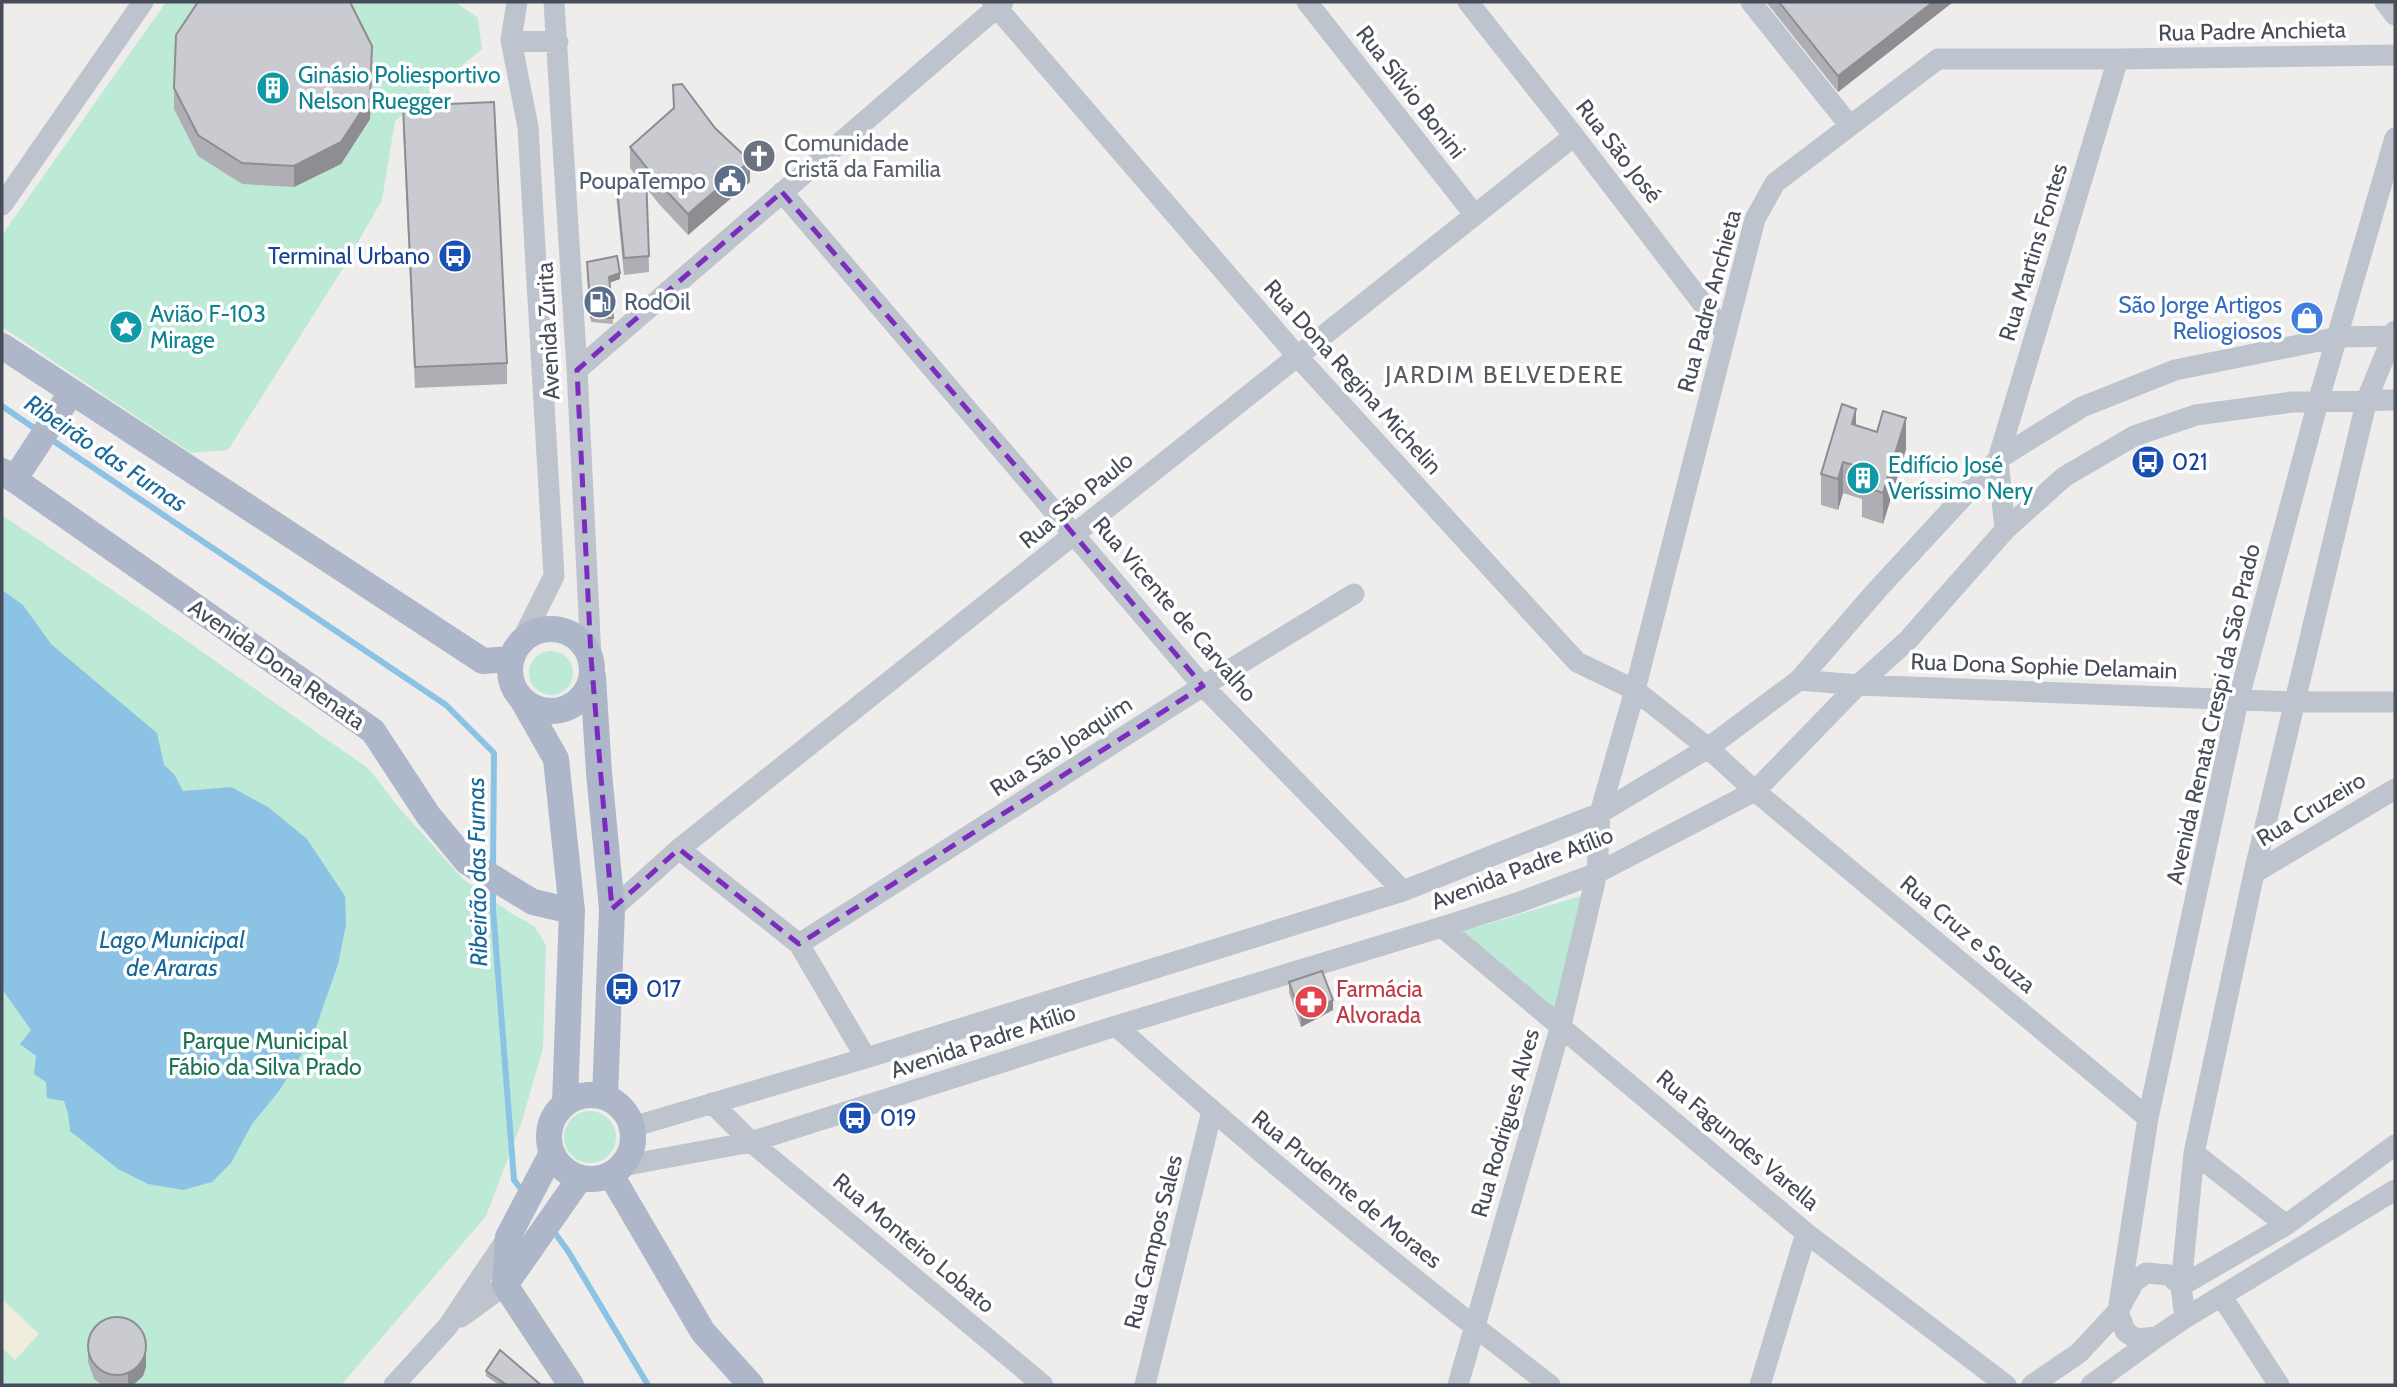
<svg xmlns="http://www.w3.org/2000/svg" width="2397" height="1387" font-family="Cabin,sans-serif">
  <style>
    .green { fill: #bcead6 }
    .sand { fill: #f0eddd }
    .water { fill: #8cc3e4 }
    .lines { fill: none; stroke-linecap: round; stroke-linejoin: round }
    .stream { stroke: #8cc3e4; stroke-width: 6 }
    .minor { stroke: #bec4cd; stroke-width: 21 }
    .major { stroke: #adb7c9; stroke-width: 26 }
    .wall { fill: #aeaeb4 }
    .shaded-wall { fill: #8d8d92 }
    .building { fill: #cacad1; stroke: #8d8d92; stroke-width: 2 }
    .marked { fill: none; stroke: #7b2cbf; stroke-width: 5; stroke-dasharray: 14 9; stroke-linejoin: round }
    .labels { text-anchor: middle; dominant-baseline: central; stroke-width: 7; stroke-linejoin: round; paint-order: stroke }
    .street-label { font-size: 23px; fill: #464c58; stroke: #fff }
    .culture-label { font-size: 23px; fill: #0d838f; stroke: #fff; text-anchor: start }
    .worship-label { font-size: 23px; fill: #5b616d; stroke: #fff; text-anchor: start }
    .service-label { font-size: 23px; fill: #4e5e75; stroke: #fff; text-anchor: end }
    .transit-label { font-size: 23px; fill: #164399; stroke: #fff; text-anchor: start }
    .shop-label { font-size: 23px; fill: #366cbe; stroke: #fff; text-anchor: end }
    .health-label { font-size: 23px; fill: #be3a42; stroke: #fff; text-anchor: start }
    .park-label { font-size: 23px; fill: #1d7356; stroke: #fff }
    .neighbourhood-label { font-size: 24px; letter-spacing: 2px; fill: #595b60; stroke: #fff }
    .water-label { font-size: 24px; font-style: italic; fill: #16699a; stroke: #fff }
  </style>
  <rect width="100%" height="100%" fill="#efecec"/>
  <path class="green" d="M166,2h289l23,16 4,31 -87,72 -13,79 -40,70 -114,180 -37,3 -189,-126v-92z
    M2,515l182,124 185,130 31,40 63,70 48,34 23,13 12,19 -3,103 -21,73 -36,95 -145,169h-339z
    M529 673a22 22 0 1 1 44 0a22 22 0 1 1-44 0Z
    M1581,896l-27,115 -93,-79z
    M564 1137a26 26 0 1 1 52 0a26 26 0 1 1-52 0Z"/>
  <path class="sand" d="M2,1299l37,35 -24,26 -13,-12z"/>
  <path class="water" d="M2,590l21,15 28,39 106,89 7,32 10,9 9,17 48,-4 37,20 39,32 38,57 1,29 -8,39 -25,72 -34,55 -27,33 -21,39 -19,19 -29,8 -35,-6 -30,-15 -48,-38 -2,-18 -4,-12 -17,-3 -1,-16 -12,-8 2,-18 -16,-12 11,-14 -29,-41z"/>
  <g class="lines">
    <path class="stream" d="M2,406l38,26
      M49,438l397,267 48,48 -1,118
      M493,886v23l21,271 10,13
      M552,1229l16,22 80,134"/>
    <path class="minor" d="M517,2l-6,38 17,87 26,449 -33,66
      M554,2l23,368 14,287
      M992,2l306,355 279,305 58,28 73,58 47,43 393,327
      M1307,2l167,212
      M1468,2l106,134 152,198
      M1751,2l99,124
      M2385,2l10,13
      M511,40l47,2
      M782,192l421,494 200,205
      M2,205l141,-203
      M577,370l426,-368
      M2005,530l-7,-71 120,-400
      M1799,680l59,5 437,17h100
      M679,849l120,95 67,114
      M2254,873l141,-84
      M612,909l67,-60 895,-713
      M1442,927l364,306 200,152
      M799,944l404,-258 151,-92
      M1116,1026c140,125 285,245 434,359
      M712,1103l39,39 292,243
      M632,1127l234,-69 537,-167 197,-78 108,-65 91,-68 78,-90 121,-131 84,-52 93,-37 164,-33 56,-1
      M2194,1153l92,72
      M622,1166l129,-24 365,-116 326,-99 78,-25 77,-29 158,-82 103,-106 50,-45 97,-110 59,-53 70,-41 62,-21 96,-13 103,-2
      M2146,1273l23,2 12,11 4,32 -28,19 -21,2 -11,-8 -7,-20 16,-29z
      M2181,1286l13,-133 60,-280 113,-474 28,-68
      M2181,1286l105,-61 109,-80
      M2222,1297l57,88
      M461,1317l44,-32
      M2185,1318l210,-128
      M394,1385l54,-59 60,-89
      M1145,1385l67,-274
      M1458,1385l103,-360 36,-152 3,-60 35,-123 120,-471 20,-36 163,-124h180l277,-4
      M1760,1385l46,-152
      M2032,1385l47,-32 39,-42 30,-193 90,-417 80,-299 77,-264
      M2091,1385l66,-48"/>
    <path class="major" d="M2,346l481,315 28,-2
      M2,471l371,260 55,84 39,47 66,40 39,9
      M14,480l57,-87
      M510 670a41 41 0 1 1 82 0a41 41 0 1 1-82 0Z
      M593,677l6,96 13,136 -7,188
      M522,699l34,60 16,152 -7,192
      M549 1137a42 42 0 1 1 84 0a42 42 0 1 1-84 0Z
      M552,1153l-44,84 -3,48 66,100
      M611,1175l92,157 48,53
      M505,1285l75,-107"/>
  </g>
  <path class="wall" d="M1766,2h187l-115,90z
    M372,67l-2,52 -29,45 -47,23 -52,-3 -44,-28 -24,-47v-21z
    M673,85l77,97 -62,53 -29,-31 -12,-15 2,83 -25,3 -8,-81v-16l20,-2 -6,-8v-21l43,-38z
    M403,106l104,257v21l-92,4 -12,-261z
    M587,267l33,12 -10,3 3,42 -22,-2z
    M1856,426l50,23 -23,75 -21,-7v-18l-19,-6 -5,17 -17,-5v-31z
    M1289,982l44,28 -32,17 -12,-34z
    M88,1346l58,21 -3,9 -10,9h-31l-8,-6 -6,-17z
    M486,1371l55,14h-42l-13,-9z"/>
  <path class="shaded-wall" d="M1933,2h20l-115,90v-16z
    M372,46l-2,73 -29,45 -47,23v-21z
    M750,161v21l-62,53v-21z
    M620,273v6l-11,4v-6z
    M1856,409v30l-4,-15z
    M1906,418v31l-23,75v-31z
    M1843,462v31l-5,17v-31z
    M1333,1000v10l-32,17v-10z
    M146,1351v16l-3,9 -10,9h-5v-12z"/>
  <path class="building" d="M198,2h152l22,44 -2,52 -29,44 -47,24 -52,-3 -44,-28 -24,-47 2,-53z
    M1779,2h154l-95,74z
    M682,84l33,44 35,33 -62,53 -29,-31 -29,-36 44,-39 -1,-23z
    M494,102l13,261 -92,4 -12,-261z
    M646,175l3,81 -25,2 -8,-80z
    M617,256l3,17 -11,4 4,41 -22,-1 -4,-55z
    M1842,404l14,5 -4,15 25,8 6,-21 23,7 -23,75 -21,-7 5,-17 -24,-7 -5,17 -17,-5z
    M1322,971l11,29 -32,17 -12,-35z
    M88 1346a29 29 0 1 1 58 0a29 29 0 1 1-58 0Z
    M500,1350l41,35h-34l-21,-14z"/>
  <path class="marked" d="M782,192l421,494 -404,258 -120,-95 -67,60 -21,-252 -14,-287z"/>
  <defs>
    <symbol id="building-disc" viewBox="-11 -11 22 22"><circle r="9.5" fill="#0f9aa8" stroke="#fff"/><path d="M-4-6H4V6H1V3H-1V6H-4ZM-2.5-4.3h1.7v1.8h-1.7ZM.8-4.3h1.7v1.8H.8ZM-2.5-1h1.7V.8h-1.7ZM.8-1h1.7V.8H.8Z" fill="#fff"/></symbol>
    <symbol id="church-disc" viewBox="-11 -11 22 22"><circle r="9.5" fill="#6b7280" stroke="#fff"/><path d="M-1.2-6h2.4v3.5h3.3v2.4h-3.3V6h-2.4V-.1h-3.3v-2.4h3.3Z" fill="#fff"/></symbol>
    <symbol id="civic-disc" viewBox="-11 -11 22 22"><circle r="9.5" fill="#5c6f8a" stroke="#fff"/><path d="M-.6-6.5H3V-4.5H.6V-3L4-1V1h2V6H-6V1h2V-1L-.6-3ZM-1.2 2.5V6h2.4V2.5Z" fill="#fff"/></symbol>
    <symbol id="bus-disc" viewBox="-11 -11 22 22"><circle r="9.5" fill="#1a4fb4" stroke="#fff"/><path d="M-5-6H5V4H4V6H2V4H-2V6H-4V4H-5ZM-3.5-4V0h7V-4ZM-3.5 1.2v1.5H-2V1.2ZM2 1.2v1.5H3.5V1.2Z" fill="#fff"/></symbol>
    <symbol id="fuel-disc" viewBox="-11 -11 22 22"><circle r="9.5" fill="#5c6f8a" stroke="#fff"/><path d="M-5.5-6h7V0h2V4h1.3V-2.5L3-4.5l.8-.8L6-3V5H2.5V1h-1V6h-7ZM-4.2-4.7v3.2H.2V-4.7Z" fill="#fff"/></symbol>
    <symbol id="shop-disc" viewBox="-11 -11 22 22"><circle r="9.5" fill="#3f7fe0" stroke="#fff"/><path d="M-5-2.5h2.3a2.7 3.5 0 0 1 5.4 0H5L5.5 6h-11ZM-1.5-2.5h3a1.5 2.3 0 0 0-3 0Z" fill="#fff"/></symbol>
    <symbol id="sight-disc" viewBox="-11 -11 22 22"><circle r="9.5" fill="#0f9aa8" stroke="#fff"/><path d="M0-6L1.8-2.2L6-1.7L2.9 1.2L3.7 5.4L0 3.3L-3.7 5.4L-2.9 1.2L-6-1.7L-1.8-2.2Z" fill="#fff"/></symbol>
    <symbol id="pharmacy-disc" viewBox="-11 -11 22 22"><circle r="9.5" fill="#e0444e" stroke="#fff"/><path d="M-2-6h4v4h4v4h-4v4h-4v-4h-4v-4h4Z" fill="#fff"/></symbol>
  </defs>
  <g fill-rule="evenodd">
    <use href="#building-disc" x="254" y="69" width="38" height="38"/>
    <use href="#church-disc" x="740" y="137" width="38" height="38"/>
    <use href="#civic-disc" x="711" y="162" width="38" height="38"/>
    <use href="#bus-disc" x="436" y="237" width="38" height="38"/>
    <use href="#fuel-disc" x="581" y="283" width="38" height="38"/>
    <use href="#shop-disc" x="2288" y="299" width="38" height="38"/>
    <use href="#sight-disc" x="107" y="308" width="38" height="38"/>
    <use href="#bus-disc" x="2129" y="443" width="38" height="38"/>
    <use href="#building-disc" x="1844" y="459" width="38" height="38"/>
    <use href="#bus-disc" x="603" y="970" width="38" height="38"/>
    <use href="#pharmacy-disc" x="1292" y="983" width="38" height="38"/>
    <use href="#bus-disc" x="836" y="1099" width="38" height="38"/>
  </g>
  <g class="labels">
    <g class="street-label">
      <text transform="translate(2252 31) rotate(-1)">Rua Padre Anchieta</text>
      <text transform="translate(1411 92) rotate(52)">Rua Sílvio Bonini</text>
      <text transform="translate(1619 151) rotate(52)">Rua São José</text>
      <text transform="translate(2033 252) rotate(-73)">Rua Martins Fontes</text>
      <text transform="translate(1709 301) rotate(-75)">Rua Padre Anchieta</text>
      <text transform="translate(548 331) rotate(-93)">Avenida Zurita</text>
      <text transform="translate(1353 377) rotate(48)">Rua Dona Regina Michelin</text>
      <text transform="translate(1076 500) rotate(-39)">Rua São Paulo</text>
      <text transform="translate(1175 609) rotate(49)">Rua Vicente de Carvalho</text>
      <text transform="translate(277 664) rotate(35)">Avenida Dona Renata</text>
      <text transform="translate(2044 666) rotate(2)">Rua Dona Sophie Delamain</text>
      <text transform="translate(2213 714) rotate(-77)">Avenida Renata Crespi da São Prado</text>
      <text transform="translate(1061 746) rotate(-33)">Rua São Joaquim</text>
      <text transform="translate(2311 809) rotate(-31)">Rua Cruzeiro</text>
      <text transform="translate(1522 868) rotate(-21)">Avenida Padre Atílio</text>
      <text transform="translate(1968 934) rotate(40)">Rua Cruz e Souza</text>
      <text transform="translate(983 1041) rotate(-18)">Avenida Padre Atílio</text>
      <text transform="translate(1505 1123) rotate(-74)">Rua Rodrigues Alves</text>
      <text transform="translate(1738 1140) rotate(40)">Rua Fagundes Varella</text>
      <text transform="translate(1347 1189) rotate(39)">Rua Prudente de Moraes</text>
      <text transform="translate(1153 1242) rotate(-76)">Rua Campos Sales</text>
      <text transform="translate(914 1243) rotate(40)">Rua Monteiro Lobato</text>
    </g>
    <g class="culture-label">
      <text x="298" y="75">Ginásio Poliesportivo<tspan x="298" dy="26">Nelson Ruegger</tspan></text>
      <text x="150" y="314">Avião F-103<tspan x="150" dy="26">Mirage</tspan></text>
      <text x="1888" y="465">Edifício José<tspan x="1888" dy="26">Veríssimo Nery</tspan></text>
    </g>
    <g class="worship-label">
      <text x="784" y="143">Comunidade<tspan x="784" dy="26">Cristã da Familia</tspan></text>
    </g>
    <g class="service-label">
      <text x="706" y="181">PoupaTempo</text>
      <text x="624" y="302" text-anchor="start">RodOil</text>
    </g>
    <g class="transit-label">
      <text x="430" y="256" text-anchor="end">Terminal Urbano</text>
      <text x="2172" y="462">021</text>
      <text x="646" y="989">017</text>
      <text x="880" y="1118">019</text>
    </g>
    <g class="shop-label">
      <text x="2282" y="305">São Jorge Artigos<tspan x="2282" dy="26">Reliogiosos</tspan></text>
    </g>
    <g class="health-label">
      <text x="1336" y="989">Farmácia<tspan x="1336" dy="26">Alvorada</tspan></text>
    </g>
    <g class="park-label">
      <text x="265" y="1041">Parque Municipal<tspan x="265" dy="26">Fábio da Silva Prado</tspan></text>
    </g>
    <g class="neighbourhood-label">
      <text x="1505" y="374">JARDIM BELVEDERE</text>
    </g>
    <g class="water-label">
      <text transform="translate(106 453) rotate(34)">Ribeirão das Furnas</text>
      <text transform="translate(477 872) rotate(-91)">Ribeirão das Furnas</text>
      <text x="172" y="939">Lago Municipal<tspan x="172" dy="28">de Araras</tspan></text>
    </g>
  </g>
  <rect width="2397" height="1387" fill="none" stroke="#464c58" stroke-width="7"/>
</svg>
